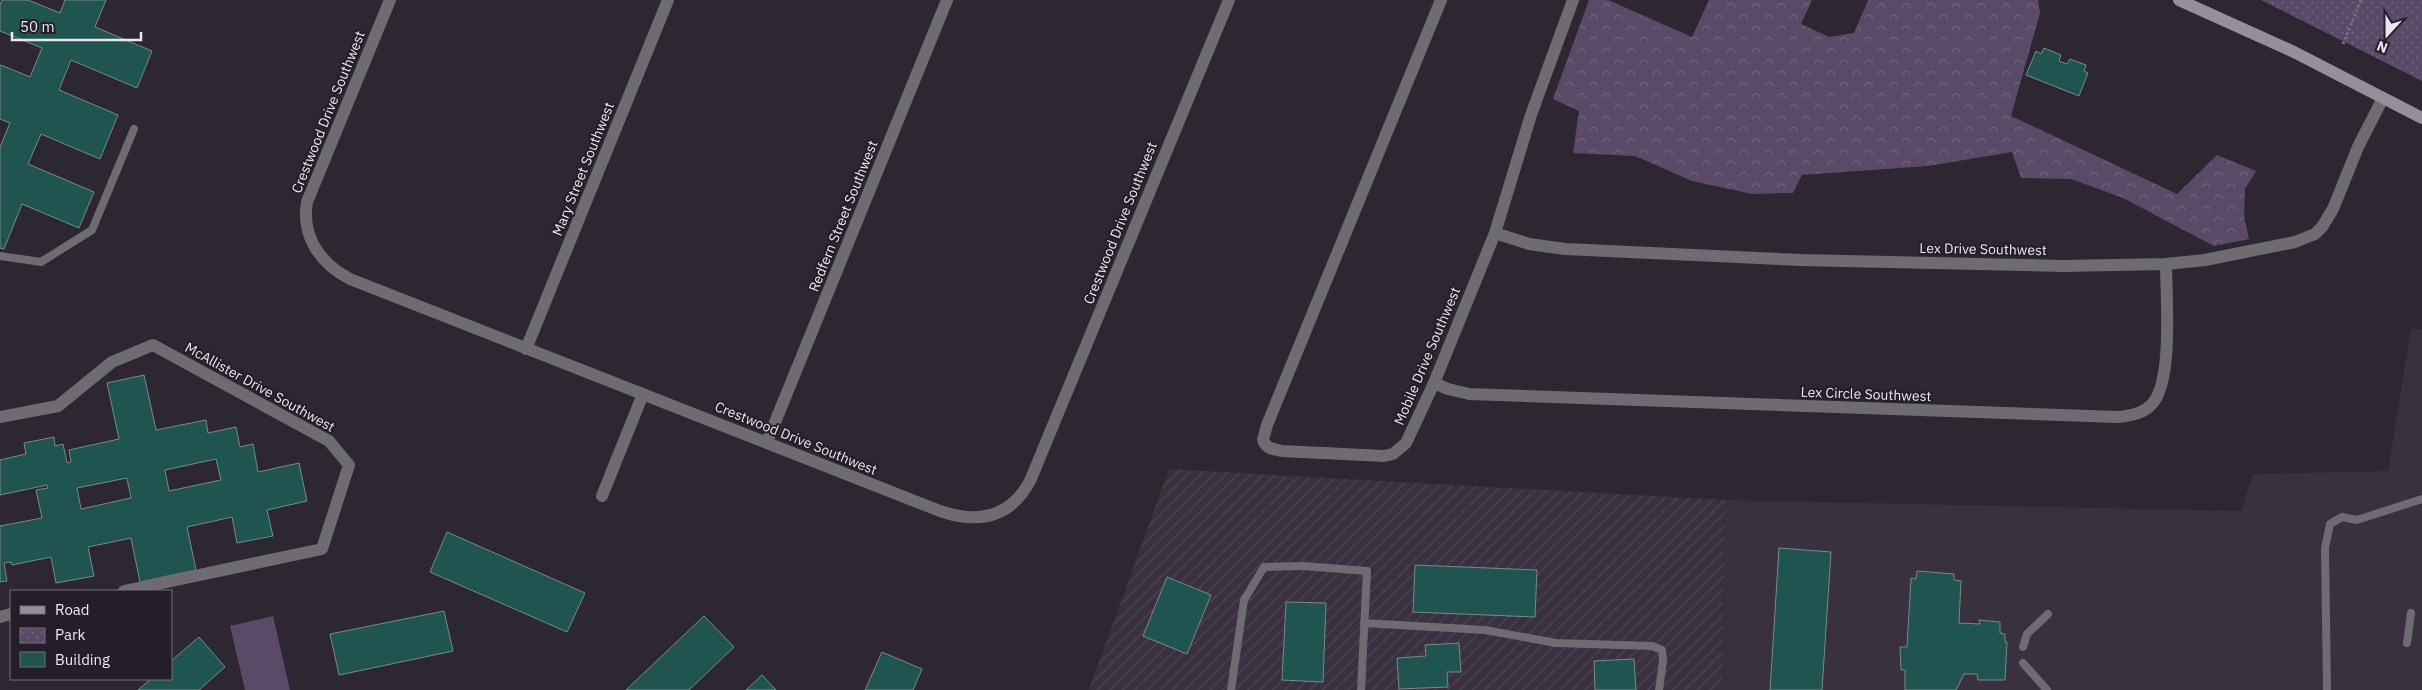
<svg xmlns="http://www.w3.org/2000/svg" width="2422" height="690" font-family="'IBM Plex Sans',sans-serif">
  <style>
    .built { fill: #393040 }
    .industrial { fill: url(#industrial-furrows) }
    .green { fill: #5a4967 }
    .forest { fill: url(#forest-crowns) }
    .park { fill: url(#park-dots) }
    .building { fill: #1f5451; stroke: #798a89; fill-rule: evenodd }
    .lines { fill: none; stroke-linecap: round; stroke-linejoin: round }
    .path { stroke: #746f79; stroke-width: 3; stroke-dasharray: 2.5 2.5; stroke-linecap: butt }
    .service { stroke: #6e6b71; stroke-width: 8 }
    .minor { stroke: #6e6b71; stroke-width: 12 }
    .secondary { stroke: #949098; stroke-width: 12 }
    .labels { text-anchor: middle; dominant-baseline: central; stroke-width: 4; stroke-linejoin: round; paint-order: stroke }
    .street-label { font-size: 14px; fill: #ebe7ee; stroke: #231e28 }
  </style>
  <defs>
    <pattern id="industrial-furrows" width="10" height="10" patternUnits="userSpaceOnUse" patternTransform="scale(1.25)"><rect width="10" height="10" fill="#393040"/><path d="M-1 1l2-2M0 10L10 0M9 11l2-2" fill="none" stroke="#4c4453"/></pattern>
    <pattern id="forest-crowns" width="20" height="18" patternUnits="userSpaceOnUse" patternTransform="scale(1.25)"><rect width="20" height="18" fill="#5a4967"/><path d="M2 6a3 3 0 1 1 6 0M12 15a3 3 0 1 1 6 0" fill="none" stroke="#72637d"/></pattern>
    <pattern id="park-dots" width="8" height="8" patternUnits="userSpaceOnUse" patternTransform="scale(1.25)"><rect width="8" height="8" fill="#5a4967"/><path d="M2 2h.1M6 6h.1" fill="none" stroke="#72637d" stroke-width="1.8" stroke-linecap="round"/></pattern>
  </defs>
  <rect width="100%" height="100%" fill="#2d2732"/>
  <path class="built" d="M2411,329h11v361h-700l3,-190 516,11 12,-37 135,-3z"/>
  <path class="industrial" d="M1169,469l556,31 -3,190h-633z"/>
  <path class="green" d="M273,616l17,74h-45l-15,-64z"/>
  <path class="forest" d="M1589,0h19l84,37 17,-37h103l-11,24 28,13 25,-4 14,-33h170l2,13 -29,103 166,78 40,-39 39,16 -11,18 -1,27 5,23 -35,7 -91,-48 -52,-19 -50,-1 -9,-26 -84,14 -126,9 -9,18 -41,1 -60,-13 -57,-25 -62,-3 6,-42 -26,-12z"/>
  <path class="park" d="M2261,0h161v81z"/>
  <path class="building" d="M2,0h26l32,13 5,-13h41l-11,27 57,24 -15,37 -66,-28 -12,30 59,25 -18,44 -59,-25 -13,30 66,28 -15,36 -57,-24 -18,45 -4,-1v-101l10,-24 -10,-4v-53l1,-1 29,12 12,-29 -42,-17v-26z
    M2044,48l17,7 -2,6 8,3 3,-5 16,6 -2,6 4,2 -9,23 -53,-21 10,-24 5,3z
    M144,375l12,55 50,-10 2,13 28,-6 4,20 13,-3 5,28 41,-9 8,38 -40,9 6,26 -36,7 -5,-26 -45,10 9,43 -56,12 -9,-44 -43,9 6,29 -38,7 -5,-26 -39,8 -1,-3 -7,1 3,18 -7,1v-56l42,-8 -6,-28 12,-2 -1,-3 -47,10v-35l26,-6 -2,-11 30,-6 1,9 8,-2 4,19 4,-1 -2,-12 50,-11 -12,-56zM216,459l5,21 -52,11 -4,-21zM127,478l4,20 -50,11 -4,-21z
    M447,532l138,61 -18,39 -137,-60z
    M1779,548l52,4 -9,138h-52z
    M1415,565l122,5 -2,47 -122,-5z
    M1917,571l37,3v6l7,1 -2,42 21,1 -1,-4 21,2v11l5,1v8h2l-2,38h-27l-1,-6h-13l-8,16h-51v-20h-4l-1,-23h7l4,-69 5,1z
    M1167,577l44,18 -24,59 -44,-18z
    M1286,602l40,1 -3,79 -41,-2z
    M444,611l9,40 -114,24 -9,-41z
    M704,616l30,31 -45,43h-63z
    M199,637l26,30 -26,23h-61l13,-11h20v-18z
    M1459,643l2,29h-14l1,15 -49,2 -2,-31 29,-2 -1,-11z
    M882,652l40,17 -9,21h-48z
    M1634,659l2,31h-41l-1,-29z
    M762,675l14,15h-30z"/>
  <g class="lines">
    <path class="path" d="M2343,44l18,-44"/>
    <path class="service" d="M0,256l41,6 51,-32 42,-101
      M1364,623l121,7 71,13 96,3 10,4 1,11 -4,29
      M2407,643l4,-30
      M2023,647l4,-13 21,-20
      M2023,663l24,27
      M1231,690l13,-90 20,-33 39,-1 64,5 -6,119
      M2327,690l-2,-142 5,-24 12,-7 15,3 65,-21"/>
    <path class="minor" d="M390,0l-83,202c-6,35 14,62 43,77l590,232c38,13 70,7 90,-30l199,-481
      M1441,0l-174,425 -4,15c3,9 11,9 19,11l102,5 9,-2 13,-11 28,-60 61,-150 36,-118 42,-115
      M1495,233l34,11 36,5 236,11 262,6 103,-2 39,-4 90,-18 20,-8 7,-7 11,-18 25,-62 25,-49
      M526,349l142,-349
      M1434,383l14,6 21,5 649,23c11,-1 24,-3 32,-11 24,-20 16,-110 16,-142
      M0,417l58,-11 54,-44 41,-17 176,96 20,24 -27,84 -198,42
      M767,442l180,-442
      M602,496l41,-102
      M0,617l11,-3"/>
    <path class="secondary" d="M2179,0l115,52 128,66"/>
  </g>
  <g class="labels">
    <g class="street-label">
      <text transform="translate(328 112) rotate(-68)">Crestwood Drive Southwest</text>
      <text transform="translate(583 169) rotate(-68)">Mary Street Southwest</text>
      <text transform="translate(843 216) rotate(-68)">Redfern Street Southwest</text>
      <text transform="translate(1120 223) rotate(-68)">Crestwood Drive Southwest</text>
      <text transform="translate(1983 249) rotate(1)">Lex Drive Southwest</text>
      <text transform="translate(1427 356) rotate(-67)">Mobile Drive Southwest</text>
      <text transform="translate(260 387) rotate(29)">McAllister Drive Southwest</text>
      <text transform="translate(1866 394) rotate(2)">Lex Circle Southwest</text>
      <text transform="translate(796 438) rotate(22)">Crestwood Drive Southwest</text>
    </g>
  </g>
  <rect x="10" y="590" width="162" height="90" fill="#231e28" stroke="#736e77"/>
  <rect x="20" y="606" width="25" height="8" fill="#949098" stroke="#736e77"/>
  <text x="55" y="615" font-size="15" fill="#ebe7ee">Road</text>
  <rect x="20" y="628" width="25" height="15" fill="url(#park-dots)" stroke="#736e77"/>
  <text x="55" y="640" font-size="15" fill="#ebe7ee">Park</text>
  <rect x="20" y="652" width="25" height="15" fill="#1f5451" stroke="#736e77"/>
  <text x="55" y="665" font-size="15" fill="#ebe7ee">Building</text>
  <g transform="translate(2387 35) rotate(201)" stroke="#231e28" stroke-width="4" paint-order="stroke">
  <path d="M0-4L9 19L0 12L-9 19Z" fill="#ebe7ee"/>
  <text y="-8" font-size="14" font-weight="bold" text-anchor="middle" fill="#ebe7ee">N</text>
  </g>
  <path d="M12 32v8h129v-8" fill="none" stroke="#ebe7ee" stroke-width="2.5"/>
  <text x="20" y="32" font-size="15" fill="#ebe7ee" stroke="#231e28" stroke-width="4" paint-order="stroke">50 m</text>
</svg>
